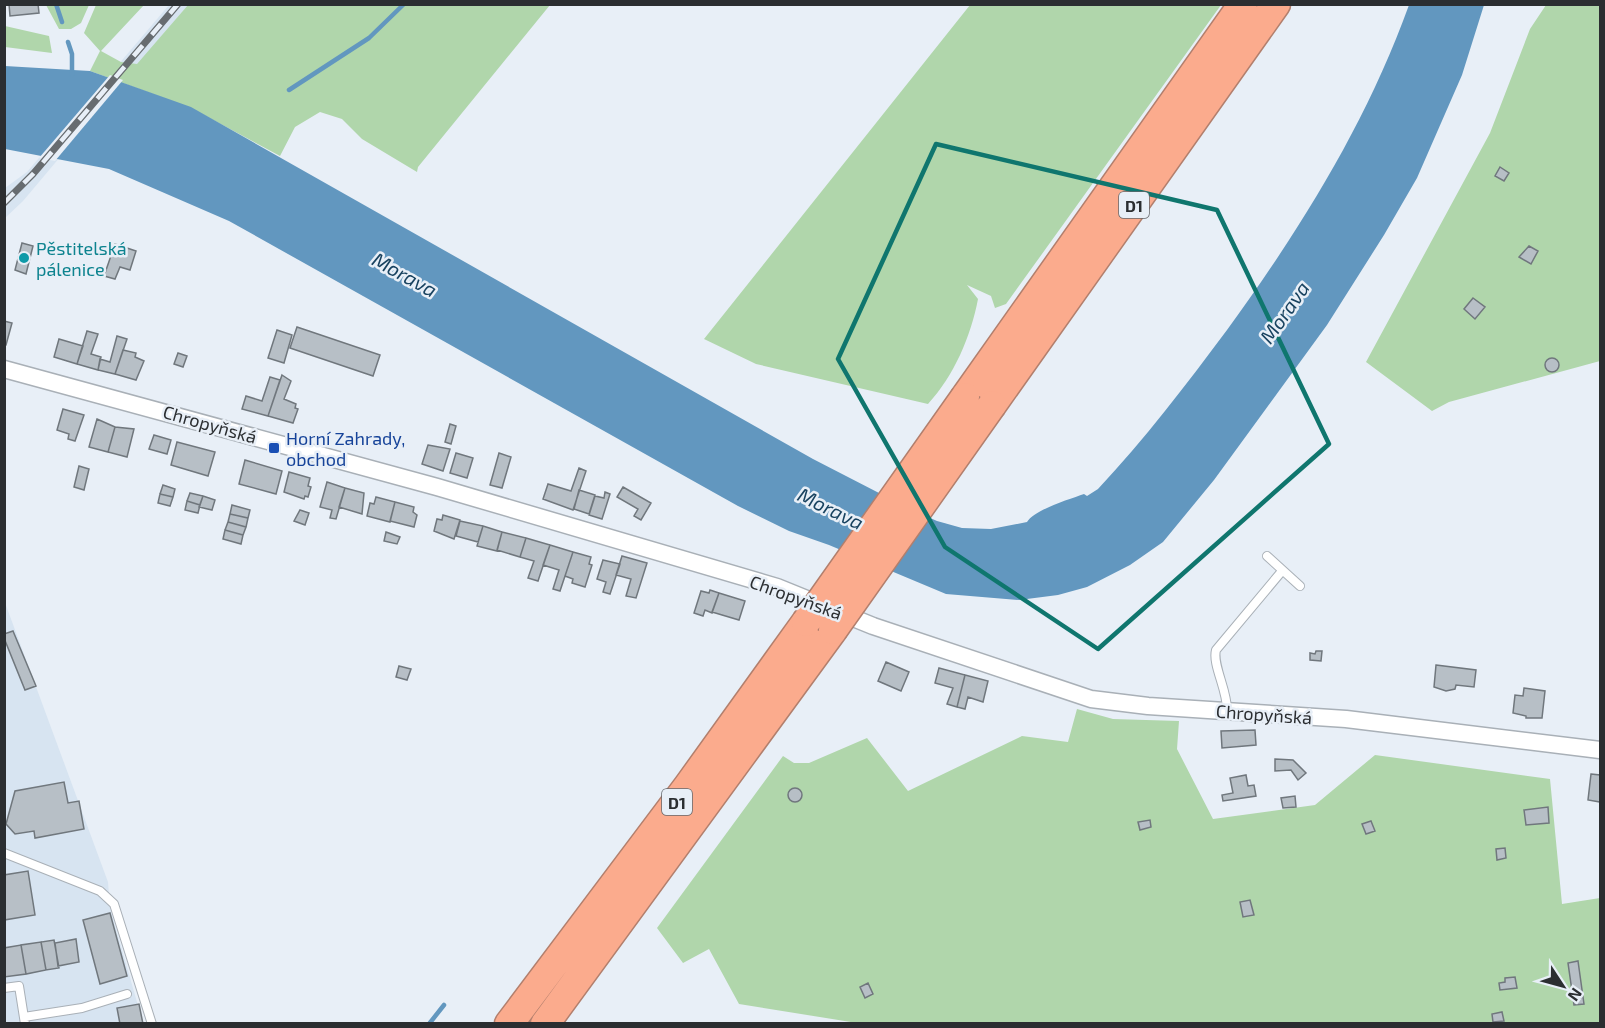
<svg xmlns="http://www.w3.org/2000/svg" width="1605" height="1028" font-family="'Exo 2',sans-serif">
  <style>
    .built { fill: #d7e4f1 }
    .green { fill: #b0d6ab }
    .water { fill: #6297bf }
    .pier { fill: #e8eff7 }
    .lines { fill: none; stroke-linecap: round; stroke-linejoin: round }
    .stream { stroke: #6297bf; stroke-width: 4.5 }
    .building { fill: #b7bfc6; stroke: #70777d; stroke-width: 1.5 }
    .service-casing { stroke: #a9b0b7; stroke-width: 10 }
    .minor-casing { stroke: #a9b0b7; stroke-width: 19 }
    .motorway-casing { stroke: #b27f6d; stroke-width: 31 }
    .service { stroke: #fff; stroke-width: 8 }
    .minor { stroke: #fff; stroke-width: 16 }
    .motorway { stroke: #fbab8d; stroke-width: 28 }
    .rail-casing { stroke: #676c70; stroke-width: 7 }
    .rail { stroke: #e8eff7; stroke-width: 4.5; stroke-dasharray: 14; stroke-linecap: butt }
    .motorway-bridge-casing { stroke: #b27f6d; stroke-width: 31; stroke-linecap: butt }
    .motorway-bridge { stroke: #fbab8d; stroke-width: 28 }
    .marked { fill: none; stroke: #0f766e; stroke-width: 4.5; stroke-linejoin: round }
    .culture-dot { fill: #0f9aa8; stroke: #e8eff7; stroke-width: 2 }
    .transit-dot { fill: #1a4fb4; stroke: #e8eff7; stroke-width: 2 }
    .labels { text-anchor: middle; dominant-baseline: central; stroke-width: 5; stroke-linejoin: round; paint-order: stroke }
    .shield { fill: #e8eff7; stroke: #64686c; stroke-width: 1.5 }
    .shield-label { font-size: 16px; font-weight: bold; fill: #2b2e31 }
    .culture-label { font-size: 18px; fill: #0d838f; stroke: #e8eff7; text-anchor: start }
    .street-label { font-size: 18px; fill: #2b2e31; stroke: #e8eff7 }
    .transit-label { font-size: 18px; fill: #164399; stroke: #e8eff7; text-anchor: start }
    .water-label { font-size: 20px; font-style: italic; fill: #194360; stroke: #e8eff7 }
  </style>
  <rect width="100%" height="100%" fill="#e8eff7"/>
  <path class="built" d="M169,5h19l-165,196 -18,17v-30l22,-16z
    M4,600l104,282 2,26 33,115h-138z"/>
  <path class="green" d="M46,5h43l-8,18 -10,6h-12z
    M96,5h48l-43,46 20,11 16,2 51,-59h362l-132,162 -1,5 -55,-33 -20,-20 -22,-7 -25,15 -15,29 -89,-48 -101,-37 10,-20 -16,-18z
    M970,5h251l-215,299 -11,4 -4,-12 -24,-11 11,14c-7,37 -24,77 -50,105l-172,-40 -52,-25z
    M1546,5h54v356l-151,41 -17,9 -66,-49 124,-229 40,-104z
    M5,26l44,10 3,17 -47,-6z
    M1077,709l36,10 66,2 -2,28 36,70 102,-14 60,-50 175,24 12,125 38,-6v125h-743l-118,-19 -30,-55 -26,14 -26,-35 126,-172 11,7h15l58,-25 41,53 114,-55 46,6z"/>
  <path class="water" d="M1409,5h75l-22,70 -45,103 -33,57 -57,90 -113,155 -51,62 -33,23 -43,22 -29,8 -39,5 -73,-6 -117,-49 -40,-14 -51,-25 -509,-285 -120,-52 -104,-20v-83l85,5 101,36 622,352 99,51 25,11 25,7 29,1 36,-7c7,-12 43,-23 57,-28l3,2 11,-7c46,-49 88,-104 129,-159 74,-102 139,-206 182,-325z"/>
  <path class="pier" d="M110,75l13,5 -68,81 -16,-3z"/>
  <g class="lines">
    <path class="stream" d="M56,4l6,18
      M68,42l4,12v21
      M289,90l80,-52 35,-34
      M429,1024l15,-19"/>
  </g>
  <path class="building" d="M9,4h29l1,9 -29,3z
    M1500,167l9,6 -5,8 -9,-5z
    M22,243l11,3 -7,28 -11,-4z
    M115,244l21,7 -6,19 -10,-3 -5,12 -11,-3z
    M1529,246l9,5 -7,13 -12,-7z
    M1473,298l12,9 -10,12 -11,-10z
    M4,321l8,2 -6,22h-2z
    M297,327l83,28 -7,21 -83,-28z
    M277,330l15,5 -8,28 -16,-5z
    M87,331l11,3 -7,20 10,3 -3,13 -21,-6z
    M117,336l10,3 -12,35 -17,-4 2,-11 10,3z
    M59,339l24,7 -6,18 -23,-7z
    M123,350l13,3 -1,4 9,4 -8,19 -21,-6z
    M178,353l9,3 -4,11 -9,-3z
    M1545 365a7 7 0 1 1 14 0a7 7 0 1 1-14 0Z
    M282,375l9,6 -7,18 12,5 -1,4 3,1 -5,14 -25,-7z
    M270,377l10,3 -12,36 -26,-7 4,-13 16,5z
    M63,409l21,6 -9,26 -7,-2 1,-5 -12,-4z
    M97,419l18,8 -7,25 -19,-5z
    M450,424l6,2 -5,18 -6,-2z
    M115,427l19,2 -7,28 -19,-5z
    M154,435l17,5 -4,14 -18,-5z
    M177,442l38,10 -7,24 -37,-11z
    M428,445l22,4 -7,22 -21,-7z
    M456,453l17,5 -6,20 -17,-5z
    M499,453l12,4 -9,31 -12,-3z
    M245,460l37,11 -6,23 -37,-10z
    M79,466l10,3 -5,21 -10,-3z
    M579,468l7,3 -13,39 -30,-11 5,-15 23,7z
    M289,472l21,6 -2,8 3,1 -3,10 -3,-1 -1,3 -20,-7z
    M327,482l18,6 -9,31 -6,-1 2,-8 -12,-3z
    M163,485l12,4 -2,8 -13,-3z
    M623,487l28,16 -10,17 -7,-4 4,-7 -21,-12z
    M345,488l19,5 -2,21 -23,-7z
    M579,490l16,5 -6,19 -15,-5z
    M605,492l5,2 -8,25 -13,-4 6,-19 9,2z
    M190,493l13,3 -3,9 -13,-4z
    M160,494l13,3 -3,9 -12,-3z
    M203,496l12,4 -3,10 -13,-3z
    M376,497l19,5 -5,20 -23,-6 3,-13 4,1z
    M187,501l13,4 -2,8 -13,-3z
    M395,502l19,5 -1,5 4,3 -3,12 -24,-6z
    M232,505l18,5 -2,8 -18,-4z
    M300,510l9,3 -4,12 -11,-4z
    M230,514l18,4 -2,9 -18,-5z
    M443,515l17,5 -6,19 -20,-8 3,-12 5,1z
    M460,521l23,5 -5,16 -22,-6z
    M228,522l18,5 -3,8 -18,-5z
    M483,526l19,6 -5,19 -20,-5z
    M225,530l18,5 -2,9 -18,-5z
    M386,532l14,5 -3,7 -13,-3z
    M502,532l24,6 -6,19 -23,-7z
    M526,538l24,7 -12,36 -10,-3 6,-17 -14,-4z
    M550,545l23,7 -13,39 -7,-2 6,-19 -16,-5z
    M573,552l18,5 -2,7 3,1 -7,22 -13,-4 1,-4 -8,-3z
    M622,556l25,7 -11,35 -10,-2 5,-17 -15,-4z
    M603,560l17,4 -10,30 -7,-2 3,-10 -9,-3z
    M710,590l9,3 -7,20 -7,-3 -2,6 -9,-3 7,-22 8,2z
    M719,593l26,8 -6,19 -27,-8z
    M13,631l23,55 -11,4 -21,-52v-4z
    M1316,651h6l-1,10 -11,-1v-7l5,1z
    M886,662l23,10 -8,19 -23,-10z
    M1436,665l40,5 -2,17 -18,-2 -1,4 -9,2 -12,-4z
    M399,666l12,3 -4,11 -11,-3z
    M939,668l26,7 -8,32 -10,-3 6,-16 -18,-5z
    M965,675l23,6 -5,21 -15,-5 -3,12 -8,-2z
    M1524,688l21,3 -3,27h-16v-2l-13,-3 2,-18 8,1z
    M1255,730l1,15 -34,3 -1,-17z
    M1275,759l18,1 13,13 -8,7 -7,-10 -16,1z
    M1591,774l9,1v27l-12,-2z
    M1246,775l2,11 6,-1 2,11 -33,5 -1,-6 11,-2 -3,-15z
    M64,782l4,21 11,-2 5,28 -49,9 -1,-7 -19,3 -9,-10 9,-33z
    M788 795a7 7 0 1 1 14 0a7 7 0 1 1-14 0Z
    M1295,796l1,11 -13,1 -2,-10z
    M1548,807l1,16 -23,2 -2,-15z
    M1150,820l1,7 -11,3 -2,-8z
    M1371,821l4,10 -9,3 -4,-10z
    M1505,848l1,10 -9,2 -1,-11z
    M28,871l7,44 -31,5v-45z
    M1250,900l4,15 -11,2 -3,-15z
    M110,913l17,63 -27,8 -17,-64z
    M76,939l3,23 -21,4 -3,-23z
    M54,940l5,28 -13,2 -5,-28z
    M41,942l5,28 -20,4 -5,-29z
    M21,945l5,29 -22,3v-29z
    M1578,961l6,43 -10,1 -6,-42z
    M1515,977l2,11 -17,2 -1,-7 6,-1v-4z
    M868,983l5,11 -8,4 -5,-11z
    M139,1004l4,20h-23l-3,-16z
    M1502,1012l2,9 -11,1 -1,-8z"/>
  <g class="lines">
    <defs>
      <path id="service" d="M1267,556l33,30
        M1227,711c1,-20 -15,-46 -11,-61l66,-79
        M4,853l96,38 14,13 38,120
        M4,988l15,-2 6,38
        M24,1017l58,-9 45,-14"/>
      <path id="minor" d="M4,369l433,118 340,100 96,39 218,73 57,7 198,13 254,31"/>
      <path id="motorway" d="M965,397l278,-393
        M992,405l284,-401
        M509,1024l179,-238 118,-164
        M545,1024l288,-394"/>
    </defs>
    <use href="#service" class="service-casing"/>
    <use href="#minor" class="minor-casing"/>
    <use href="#motorway" class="motorway-casing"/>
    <use href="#service" class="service"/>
    <use href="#minor" class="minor"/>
    <use href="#motorway" class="motorway"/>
    <defs>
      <path id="rail" d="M4,203l29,-29 145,-170"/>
    </defs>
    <use href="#rail" class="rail-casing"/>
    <use href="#rail" class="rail"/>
    <defs>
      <path id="motorway-bridge" d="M806,622l159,-225
        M833,630l159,-225"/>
    </defs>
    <use href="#motorway-bridge" class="motorway-bridge-casing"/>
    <use href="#motorway-bridge" class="motorway-bridge"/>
  </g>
  <path class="marked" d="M936,144l281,66 112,234 -231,205 -153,-102 -107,-188z"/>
  <circle class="culture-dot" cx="24" cy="258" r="6"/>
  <rect class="transit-dot" x="268" y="442" width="12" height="12" rx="3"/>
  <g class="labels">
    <g class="shield">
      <rect x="1119" y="192" width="30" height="26" rx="4.5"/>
      <rect x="662" y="789" width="30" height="26" rx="4.5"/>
    </g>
    <g class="shield-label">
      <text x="1134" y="205">D1</text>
      <text x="677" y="802">D1</text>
    </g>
    <g class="culture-label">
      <text x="36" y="248">Pěstitelská<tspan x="36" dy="21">pálenice</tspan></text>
    </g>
    <g class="street-label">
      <text transform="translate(210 424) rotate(16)">Chropyňská</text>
      <text transform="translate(796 597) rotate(20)">Chropyňská</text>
      <text transform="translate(1264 714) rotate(4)">Chropyňská</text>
    </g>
    <g class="transit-label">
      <text x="286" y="438">Horní Zahrady,<tspan x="286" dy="21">obchod</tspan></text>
    </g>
    <g class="water-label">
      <text transform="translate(405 274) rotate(29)">Morava</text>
      <text transform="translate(1284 312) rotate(-55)">Morava</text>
      <text transform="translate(831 508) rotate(26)">Morava</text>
    </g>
  </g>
  <rect width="1605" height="1028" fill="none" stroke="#2b2e31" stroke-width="12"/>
  <g transform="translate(1563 986) rotate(126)" stroke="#e8eff7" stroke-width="4.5" paint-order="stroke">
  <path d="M0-4.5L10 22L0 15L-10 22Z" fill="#2b2e31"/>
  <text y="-9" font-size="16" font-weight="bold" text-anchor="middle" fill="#2b2e31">N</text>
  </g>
</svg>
